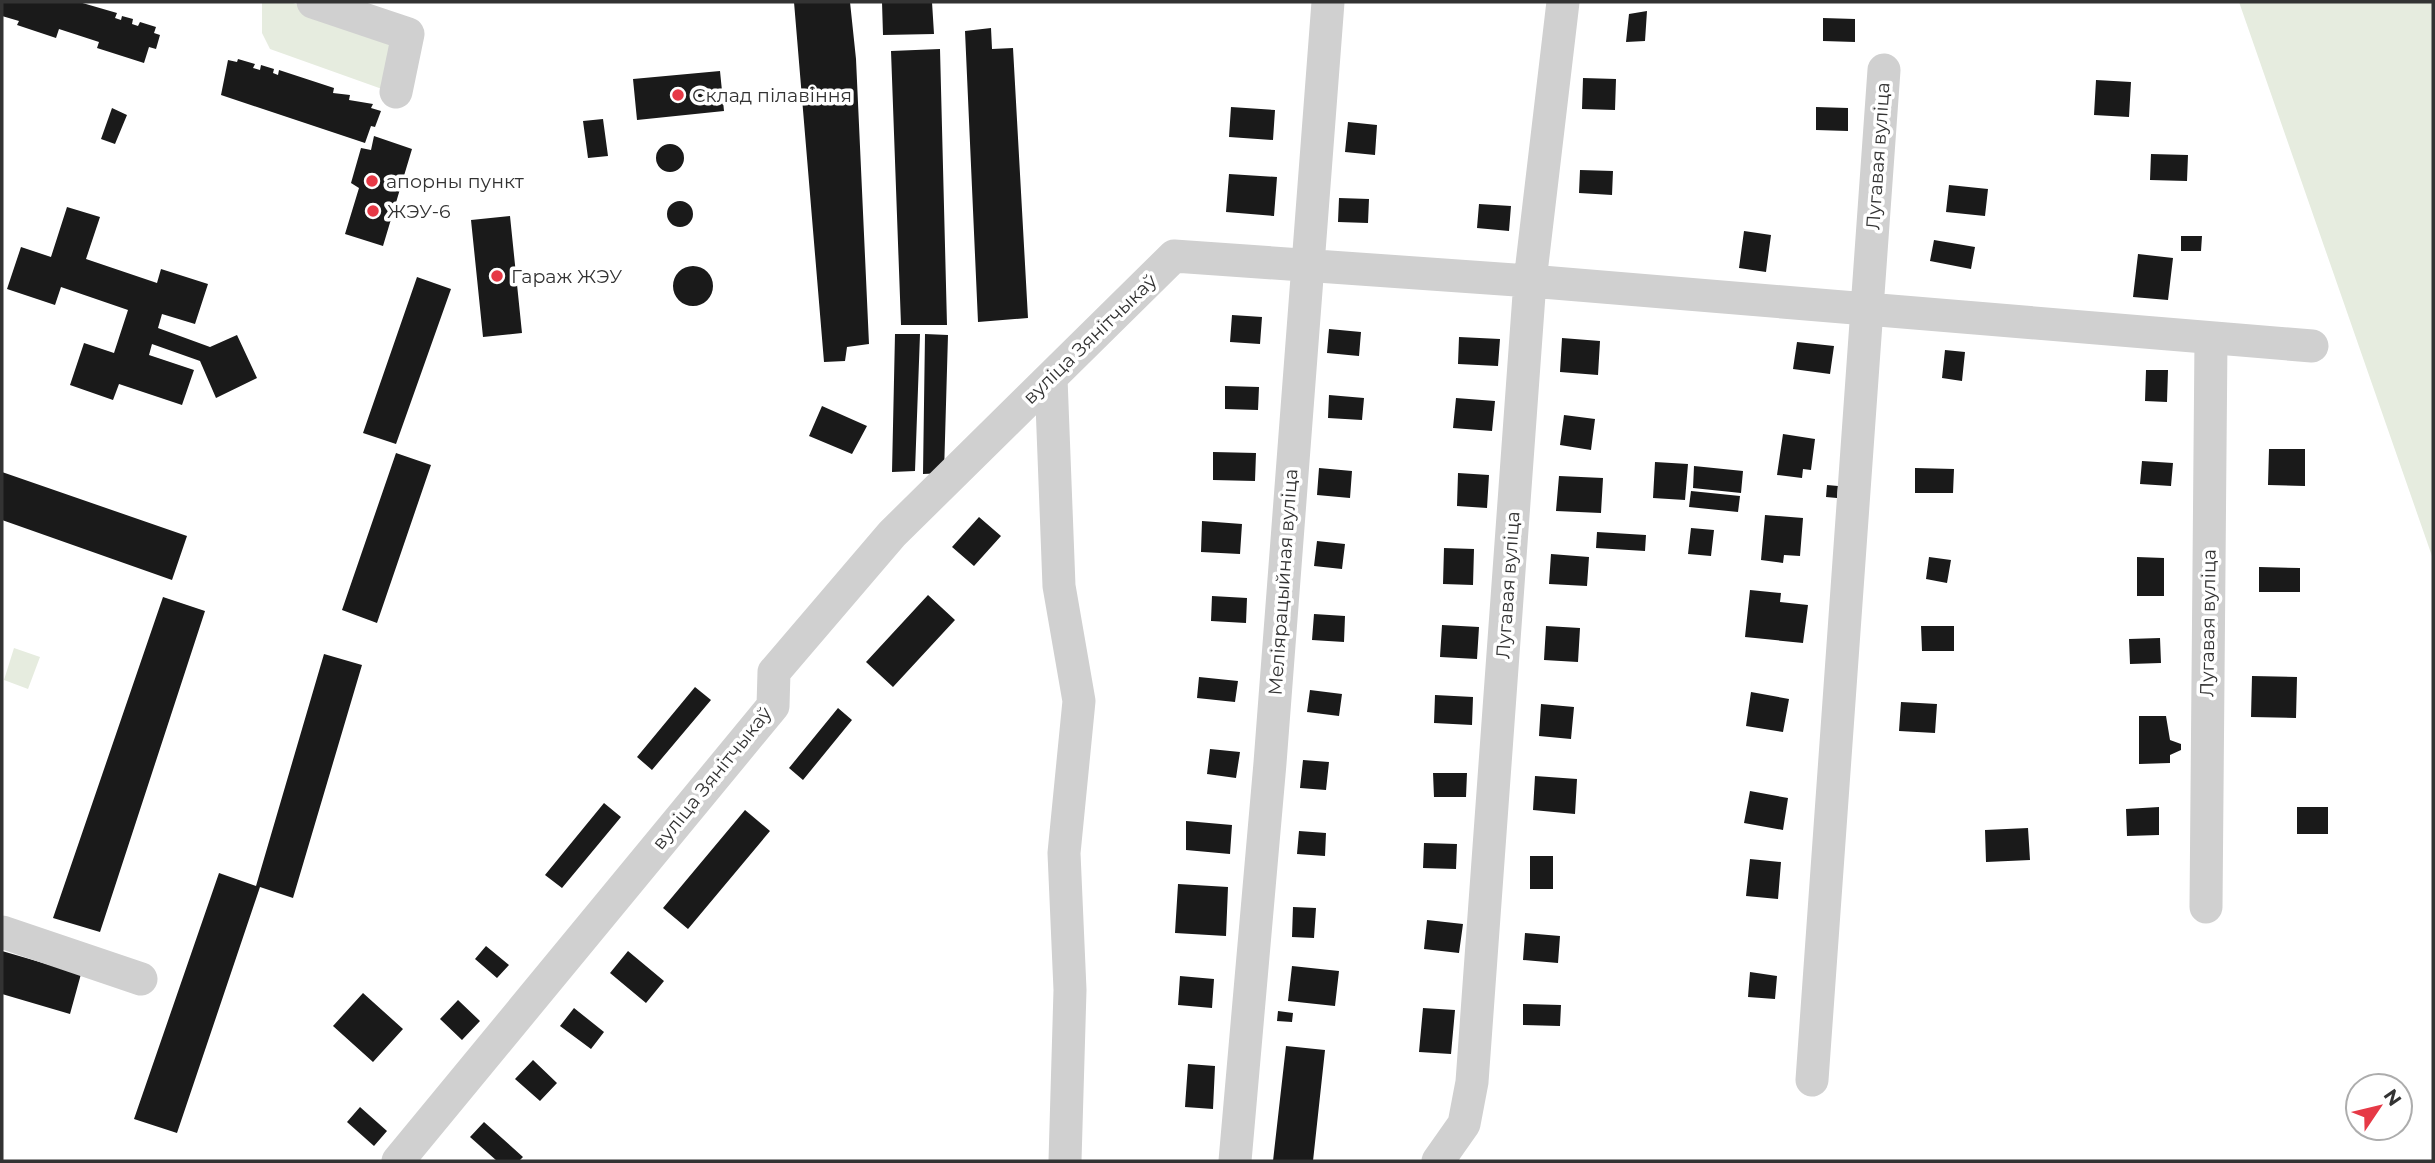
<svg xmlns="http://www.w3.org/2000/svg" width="2435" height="1163" font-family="Montserrat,sans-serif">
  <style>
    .green { fill: #e6ecdf }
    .building { fill: #1a1a1a }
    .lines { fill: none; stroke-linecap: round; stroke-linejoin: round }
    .minor { stroke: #d0d0d0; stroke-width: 33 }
    .poi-dot { fill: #e63946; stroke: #fff; stroke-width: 2.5 }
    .labels { text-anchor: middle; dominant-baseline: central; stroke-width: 7; stroke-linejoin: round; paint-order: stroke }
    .poi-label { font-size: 19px; fill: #333; stroke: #fff; text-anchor: start }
    .street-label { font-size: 19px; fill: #333; stroke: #fff }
  </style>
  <rect width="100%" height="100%" fill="#fff"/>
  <path class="green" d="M258,2h32l103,35 -11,52 -112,-40 -8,-16v-30z
    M2239,2h194v557z
    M14,648l26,9 -12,32 -24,-9z"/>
  <path class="building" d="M2,2h77l38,11 -2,5 6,2 1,-4 11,3 -1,5 6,2 2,-4 16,5 -2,6 6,2 -4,14 -7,-2 -5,16 -47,-15 2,-6 -40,-13 -3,9 -39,-13 2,-4 -17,-5z
    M794,2h56l6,57 13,285 -22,3 -2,14 -21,1z
    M882,2h50l2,32 -51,1z
    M1647,11l-2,30 -19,1 3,-28z
    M1823,18l32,1v23l-32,-1z
    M991,28l1,21 21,-1 15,270 -50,4 -13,-291z
    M940,49l7,276h-46l-10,-274z
    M238,59l17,5 -2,4 7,2 1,-5 13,4 -1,4 5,2 1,-5 55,18 -1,5 17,2 -1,5 24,4 -2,4 10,3 -6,16 -4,-1 -6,17 -144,-48 7,-35 9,2z
    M720,71l4,40 -87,9 -4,-41z
    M1583,78l33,1 -1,31 -33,-1z
    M2096,80l35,2 -2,35 -35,-2z
    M1231,107l44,3 -2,30 -44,-3z
    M1816,107l32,1v23l-32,-1z
    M112,108l15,7 -12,29 -14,-5z
    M603,119l5,37 -20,2 -5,-37z
    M1348,122l29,3 -2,30 -30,-3z
    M374,136l38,13 -29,97 -38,-12 14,-46 -8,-5 10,-35 10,2z
    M656 158a14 14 0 1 1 28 0a14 14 0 1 1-28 0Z
    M2151,154l37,1 -1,26 -37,-1z
    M1580,170l33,1 -1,24 -33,-2z
    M1229,174l48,3 -3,39 -48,-4z
    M1949,185l39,4 -3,27 -39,-4z
    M1339,198l30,1 -1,24 -30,-1z
    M667 214a13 13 0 1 1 26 0a13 13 0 1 1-26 0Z
    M1479,204l32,2 -2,25 -32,-3z
    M67,207l33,10 -14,42 71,24 4,-14 47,15 -13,40 -33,-10 -4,14 52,19 27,-12 20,43 -41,20 -16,-37 -48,-17 -3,11 45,15 -12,35 -63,-21 -6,16 -43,-15 14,-42 30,10 14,-43 -67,-23 -6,18 -48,-16 14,-42 30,10z
    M510,216l12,117 -39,4 -12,-117z
    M1744,231l27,4 -5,37 -27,-4z
    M2181,236h21l-1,15h-20z
    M1934,240l41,7 -4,22 -41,-8z
    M2138,254l35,4 -5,42 -35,-3z
    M673 286a20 20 0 1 1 40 0a20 20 0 1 1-40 0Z
    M417,277l34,12 -55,155 -33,-11z
    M1232,315l30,2 -2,27 -30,-2z
    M1329,329l32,3 -2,24 -32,-3z
    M895,334h25l-5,137 -23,1z
    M925,334l23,1 -4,138 -21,1z
    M1459,337l41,2 -2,27 -40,-2z
    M1562,338l38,3 -2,34 -38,-3z
    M1797,342l37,4 -4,28 -37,-5z
    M1945,350l20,2 -3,29 -20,-3z
    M2146,370h22l-1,32 -22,-1z
    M1225,386l34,1 -1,23 -33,-1z
    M1329,395l35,3 -2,22 -34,-2z
    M1456,398l39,3 -3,30 -39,-3z
    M822,406l45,20 -15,28 -43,-18z
    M1564,415l31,4 -4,31 -31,-5z
    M1783,434l32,5 -4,31 -8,-1 -1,9 -25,-3z
    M2269,449h36v37l-37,-1z
    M1213,452l43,1 -1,28 -42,-1z
    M396,453l35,12 -54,158 -35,-13z
    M2142,461l31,2 -2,23 -31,-2z
    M1655,462l33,2 -3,36 -32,-2z
    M1694,466l49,5 -2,22 -48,-5z
    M1319,468l33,3 -2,27 -33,-3z
    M1915,468l39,1 -1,24h-38z
    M2,472l185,64 -15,44 -170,-60z
    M1458,473l31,2 -2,33 -30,-2z
    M1559,476l44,2 -2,35 -45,-2z
    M1827,485l11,1 -1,12 -11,-1z
    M1691,491l49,5 -2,16 -49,-5z
    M1765,515l38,3 -3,38 -16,-1 -1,8 -22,-3z
    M979,517l22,19 -27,30 -22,-19z
    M1202,521l40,3 -2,30 -39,-2z
    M1691,528l23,2 -3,26 -23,-2z
    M1597,532l49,3 -1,16 -49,-3z
    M1317,541l28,3 -3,25 -28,-3z
    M1444,548l30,1 -1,36 -30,-1z
    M1551,554l38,3 -2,29 -38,-2z
    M1929,557l22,3 -4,23 -21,-4z
    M2137,557l27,1v38h-27z
    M2259,567l41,1v24h-41z
    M1750,590l31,3 -1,9 28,3 -5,38 -58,-6z
    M928,595l27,25 -62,67 -27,-25z
    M1212,596l35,2 -1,25 -35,-2z
    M163,597l42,14 -105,321 -47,-14z
    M1314,614l31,2 -1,26 -32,-2z
    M1442,625l37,2 -2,32 -37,-2z
    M1546,626l34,2 -2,34 -34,-2z
    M1921,626h33v25h-32z
    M2160,638l1,25 -31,1 -1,-25z
    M324,654l38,11 -69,233 -33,-11 -83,246 -43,-14 85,-246 37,13z
    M2252,676l45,1 -1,41 -45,-1z
    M1199,677l39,4 -3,21 -38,-4z
    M695,687l16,13 -59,70 -15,-13z
    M1310,690l32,4 -3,22 -32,-4z
    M1751,692l38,7 -6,33 -37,-6z
    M1435,695l38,2 -1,28 -38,-2z
    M1901,702l36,2 -2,29 -36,-2z
    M1541,704l33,3 -3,32 -32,-3z
    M838,708l14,12 -49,60 -14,-12z
    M2139,716h27l4,24 11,4v6l-11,5v8l-31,1z
    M1210,749l30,3 -4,26 -29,-4z
    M1303,760l26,2 -3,28 -26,-2z
    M1433,773h34l-1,24h-32z
    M1535,776l42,3 -2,35 -42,-4z
    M1750,791l38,7 -5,32 -39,-7z
    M604,803l17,14 -59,71 -17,-13z
    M2159,807v28l-32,1 -1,-27z
    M2297,807h31v27h-31z
    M745,810l25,21 -82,98 -25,-21z
    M1186,821l46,4 -2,29 -44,-4z
    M2028,828l2,32 -44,2 -1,-32z
    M1299,831l27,2 -1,23 -28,-2z
    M1424,843l33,1 -1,25 -33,-1z
    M1530,856h23v33h-23z
    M1750,859l31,3 -3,37 -32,-3z
    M1178,884l50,3 -2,49 -51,-3z
    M1293,907l23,1 -2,30 -22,-1z
    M1427,920l36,4 -4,29 -35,-4z
    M1525,933l35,3 -2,27 -35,-3z
    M486,946l23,19 -12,13 -22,-19z
    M2,951l79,23 -11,40 -68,-20z
    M628,951l36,30 -18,22 -36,-30z
    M1292,966l47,5 -4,35 -47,-5z
    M1750,972l27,4 -2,23 -27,-2z
    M1180,976l34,3 -2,29 -34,-3z
    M363,993l40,36 -30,33 -40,-36z
    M458,1000l22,21 -18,19 -22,-21z
    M1523,1004l38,1 -1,21 -37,-1z
    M574,1008l30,24 -13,17 -31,-23z
    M1423,1008l32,2 -4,44 -32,-2z
    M1278,1011l15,2 -1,9 -15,-1z
    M1286,1046l39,4 -12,111h-40z
    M533,1060l24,23 -17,18 -25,-22z
    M1188,1064l27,2 -2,43 -28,-2z
    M360,1107l27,24 -13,15 -27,-24z
    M484,1122l39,35 -4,4h-22l-27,-24z"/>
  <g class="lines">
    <path class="minor" d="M313,2l95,32 -12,58
      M1051,378l8,208 20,115 -15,152 6,137 -5,171
      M2206,907l5,-568
      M2,932l139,47
      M1812,1080l72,-1010
      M398,1161l375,-455 1,-34 118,-138 282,-278 356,25 782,65
      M1235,1161l35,-398 58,-761
      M1438,1161l26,-37 8,-42 58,-801 33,-279"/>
  </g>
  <g class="poi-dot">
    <circle cx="678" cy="95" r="7"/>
    <circle cx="372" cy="181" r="7"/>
    <circle cx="373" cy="211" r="7"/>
    <circle cx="497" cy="276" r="7"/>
  </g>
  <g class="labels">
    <g class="poi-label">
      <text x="692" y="95">Склад пілавіння</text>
      <text x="386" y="181">апорны пункт</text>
      <text x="387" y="211">ЖЭУ-6</text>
      <text x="511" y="276">Гараж ЖЭУ</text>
    </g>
    <g class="street-label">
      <text transform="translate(1878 156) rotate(-86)">Лугавая вуліца</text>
      <text transform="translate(1090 339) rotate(-44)">вуліца Зянітчыкаў</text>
      <text transform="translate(1283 582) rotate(-86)">Меліярацыйная вуліца</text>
      <text transform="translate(1508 585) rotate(-86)">Лугавая вуліца</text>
      <text transform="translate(2208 623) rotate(-89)">Лугавая вуліца</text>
      <text transform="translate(712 778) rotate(-51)">вуліца Зянітчыкаў</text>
    </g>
  </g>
  <rect width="2435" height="1163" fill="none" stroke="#333333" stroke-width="7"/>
  <g transform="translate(2379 1107) rotate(55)"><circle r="33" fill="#ffffff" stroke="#adadad" stroke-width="2"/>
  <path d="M0-5L12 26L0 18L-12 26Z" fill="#e63946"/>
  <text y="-10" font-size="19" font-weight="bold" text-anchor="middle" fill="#333333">N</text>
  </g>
</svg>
